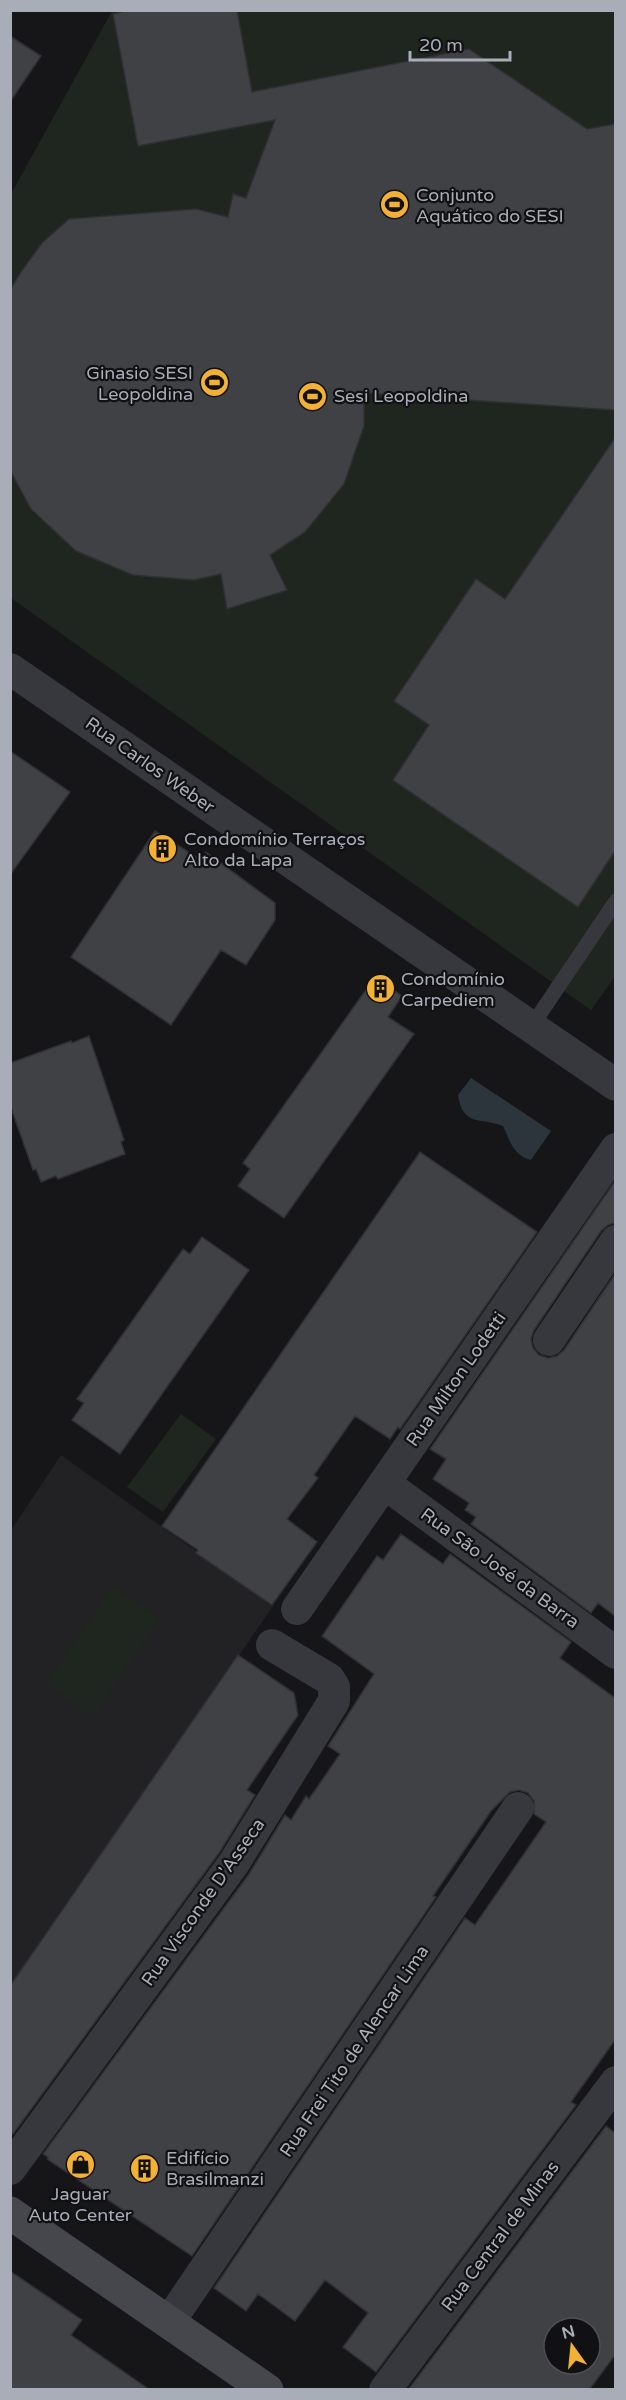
<svg xmlns="http://www.w3.org/2000/svg" width="626" height="2400" font-family="'Varela Round',sans-serif">
  <style>
    .built { fill: #222225 }
    .green { fill: #1e261f }
    .water { fill: #2c353c }
    .building { fill: #404145; stroke: #303034; stroke-width: 1.5; fill-rule: evenodd }
    .lines { fill: none; stroke-linecap: round; stroke-linejoin: round }
    .service { stroke: #37383d; stroke-width: 15 }
    .minor { stroke: #37383d; stroke-width: 32 }
    .secondary { stroke: #45474d; stroke-width: 33 }
    .labels { text-anchor: middle; dominant-baseline: central; stroke-width: 4.5; stroke-linejoin: round; paint-order: stroke }
    .poi-label { font-size: 18px; fill: #a8adb8; stroke: #111113; text-anchor: start }
    .street-label { font-size: 18px; fill: #a8adb8; stroke: #111113 }
  </style>
  <rect width="100%" height="100%" fill="#161618"/>
  <path class="built" d="M61,1455l212,151 -262,381v-457z"/>
  <path class="green" d="M112,11h503l1,964 -25,35 -580,-412v-404z
    M181,1414l35,25 -53,73 -36,-25z
    M113,1586l47,32 -67,99 -47,-33z"/>
  <path class="water" d="M471,1078l80,53 -20,29c-18,-5 -21,-19 -28,-34 -24,-9 -40,1 -45,-31z"/>
  <path class="building" d="M128,10h109l15,82 217,-43 118,80 28,-5v286l-251,-17v33l-20,58 -39,48 -35,23 17,35 -60,19 -6,-35 -27,6 -61,-5 -57,-24 -45,-42 -21,-39v-180l11,-18 21,-29 27,-24 127,-10 32,8 5,-23 13,4 29,-78 -137,26 -25,-132z
    M10,36l31,20 -31,46z
    M615,438v413l-37,56 -185,-127 36,-55 -35,-24 82,-122 29,20z
    M10,751l60,41 -60,83z
    M155,831l46,29 5,-8 69,51v17l-29,45 -25,-15 -50,75 -100,-68z
    M375,977l27,19 -14,21 26,17 -130,184 -46,-32 12,-17 -7,-6z
    M89,1036l35,104 -3,2 4,12 -67,25 -2,-3 -15,6 -5,-13 -3,1 -23,-65v-42l61,-22 1,2z
    M420,1152l117,80 -137,197 -2,-2 -8,12 -35,-23 -41,59 4,3 -31,41 30,23 -45,63 -76,-52 2,-3 -36,-24z
    M615,1181v42l-7,2 -7,6 -67,99 -3,9 2,9 6,7 9,3 9,-2 7,-6 51,-76v342l-17,-13 -7,10 -120,-89 5,-7 -11,-7 4,-7 -36,-24 13,-20 -16,-10z
    M202,1237l47,33 -129,184 -48,-34 12,-17 -7,-4 106,-150 7,5z
    M401,1534l42,30 7,-10 121,88 -11,16 55,40v342l-44,62 5,3 -200,267 -33,-25 25,-34 -43,-33 -30,41 -37,-27 -12,17 -32,-23 251,-370 10,7 71,-103 -12,-8v-13l-6,-8 -9,-3 -9,2 -19,19 -58,85 3,1 -244,359 -145,-97 1,-2 -5,-3 206,-280 36,-59 6,5 15,-24 3,3 31,-45 -12,-8 46,-72 -52,-38 55,-80 6,4z
    M238,1655l56,38 4,22 -51,75 8,5 -36,58 -206,281 -3,-2v-146z
    M606,2126l9,7v222l-26,35h-181zM554,2328h36v36h-36z
    M10,2271l72,49 -11,15 79,55h-140z"/>
  <g class="lines">
    <path class="service" d="M531,1027l85,-126"/>
    <path class="minor" d="M10,669l606,416
      M549,1340l67,-99
      M384,1483l232,170
      M297,1609l319,-460
      M10,2169l224,-306 100,-162v-14l-5,-8 -57,-34
      M169,2322l349,-514
      M385,2390l231,-308"/>
    <path class="secondary" d="M10,2213l257,177"/>
  </g>
  <defs>
    <symbol id="stadium-disc" viewBox="-11 -11 22 22"><circle r="9.5" fill="#f2b134" stroke="#111113"/><path d="M0-5a6.5 5 0 1 0 0 10a6.5 5 0 1 0 0-10ZM-3.5-1.8h7v3.6h-7Z" fill="#111"/></symbol>
    <symbol id="building-disc" viewBox="-11 -11 22 22"><circle r="9.5" fill="#f2b134" stroke="#111113"/><path d="M-4-6H4V6H1V3H-1V6H-4ZM-2.5-4.3h1.7v1.8h-1.7ZM.8-4.3h1.7v1.8H.8ZM-2.5-1h1.7V.8h-1.7ZM.8-1h1.7V.8H.8Z" fill="#111"/></symbol>
    <symbol id="shop-disc" viewBox="-11 -11 22 22"><circle r="9.5" fill="#f2b134" stroke="#111113"/><path d="M-5-2.5h2.3a2.7 3.5 0 0 1 5.4 0H5L5.5 6h-11ZM-1.5-2.5h3a1.5 2.3 0 0 0-3 0Z" fill="#111"/></symbol>
  </defs>
  <g fill-rule="evenodd">
    <use href="#stadium-disc" x="378" y="188" width="33" height="33"/>
    <use href="#stadium-disc" x="198" y="366" width="33" height="33"/>
    <use href="#stadium-disc" x="296" y="380" width="33" height="33"/>
    <use href="#building-disc" x="146" y="832" width="33" height="33"/>
    <use href="#building-disc" x="364" y="972" width="33" height="33"/>
    <use href="#shop-disc" x="64" y="2148" width="33" height="33"/>
    <use href="#building-disc" x="128" y="2152" width="33" height="33"/>
  </g>
  <g class="labels">
    <g class="poi-label">
      <text x="416" y="195">Conjunto<tspan x="416" dy="21">Aquático do SESI</tspan></text>
      <text x="193" y="373" text-anchor="end">Ginasio SESI<tspan x="193" dy="21">Leopoldina</tspan></text>
      <text x="334" y="396">Sesi Leopoldina</text>
      <text x="184" y="839">Condomínio Terraços<tspan x="184" dy="21">Alto da Lapa</tspan></text>
      <text x="401" y="979">Condomínio<tspan x="401" dy="21">Carpediem</tspan></text>
      <text x="166" y="2158">Edifício<tspan x="166" dy="21">Brasilmanzi</tspan></text>
      <text x="80" y="2194" text-anchor="middle">Jaguar<tspan x="80" dy="21">Auto Center</tspan></text>
    </g>
    <g class="street-label">
      <text transform="translate(150 765) rotate(35)">Rua Carlos Weber</text>
      <text transform="translate(456 1379) rotate(-55)">Rua Milton Lodetti</text>
      <text transform="translate(500 1568) rotate(36)">Rua São José da Barra</text>
      <text transform="translate(203 1902) rotate(-55)">Rua Visconde D'Asseca</text>
      <text transform="translate(354 2051) rotate(-56)">Rua Frei Tito de Alencar Lima</text>
      <text transform="translate(500 2236) rotate(-53)">Rua Central de Minas</text>
    </g>
  </g>
  <rect width="626" height="2400" fill="none" stroke="#a8adb8" stroke-width="24"/>
  <g transform="translate(572 2346) rotate(345)"><circle r="28" fill="#111113" stroke="#4d4f55" stroke-width="1.5"/>
  <path d="M0-4.5L10 22L0 15L-10 22Z" fill="#f2b134"/>
  <text y="-9" font-size="16" font-weight="bold" text-anchor="middle" fill="#a8adb8">N</text>
  </g>
  <path d="M410 51v9h100v-9" fill="none" stroke="#a8adb8" stroke-width="3"/>
  <text x="419" y="51" font-size="18" fill="#a8adb8" stroke="#111113" stroke-width="4.5" paint-order="stroke">20 m</text>
</svg>
